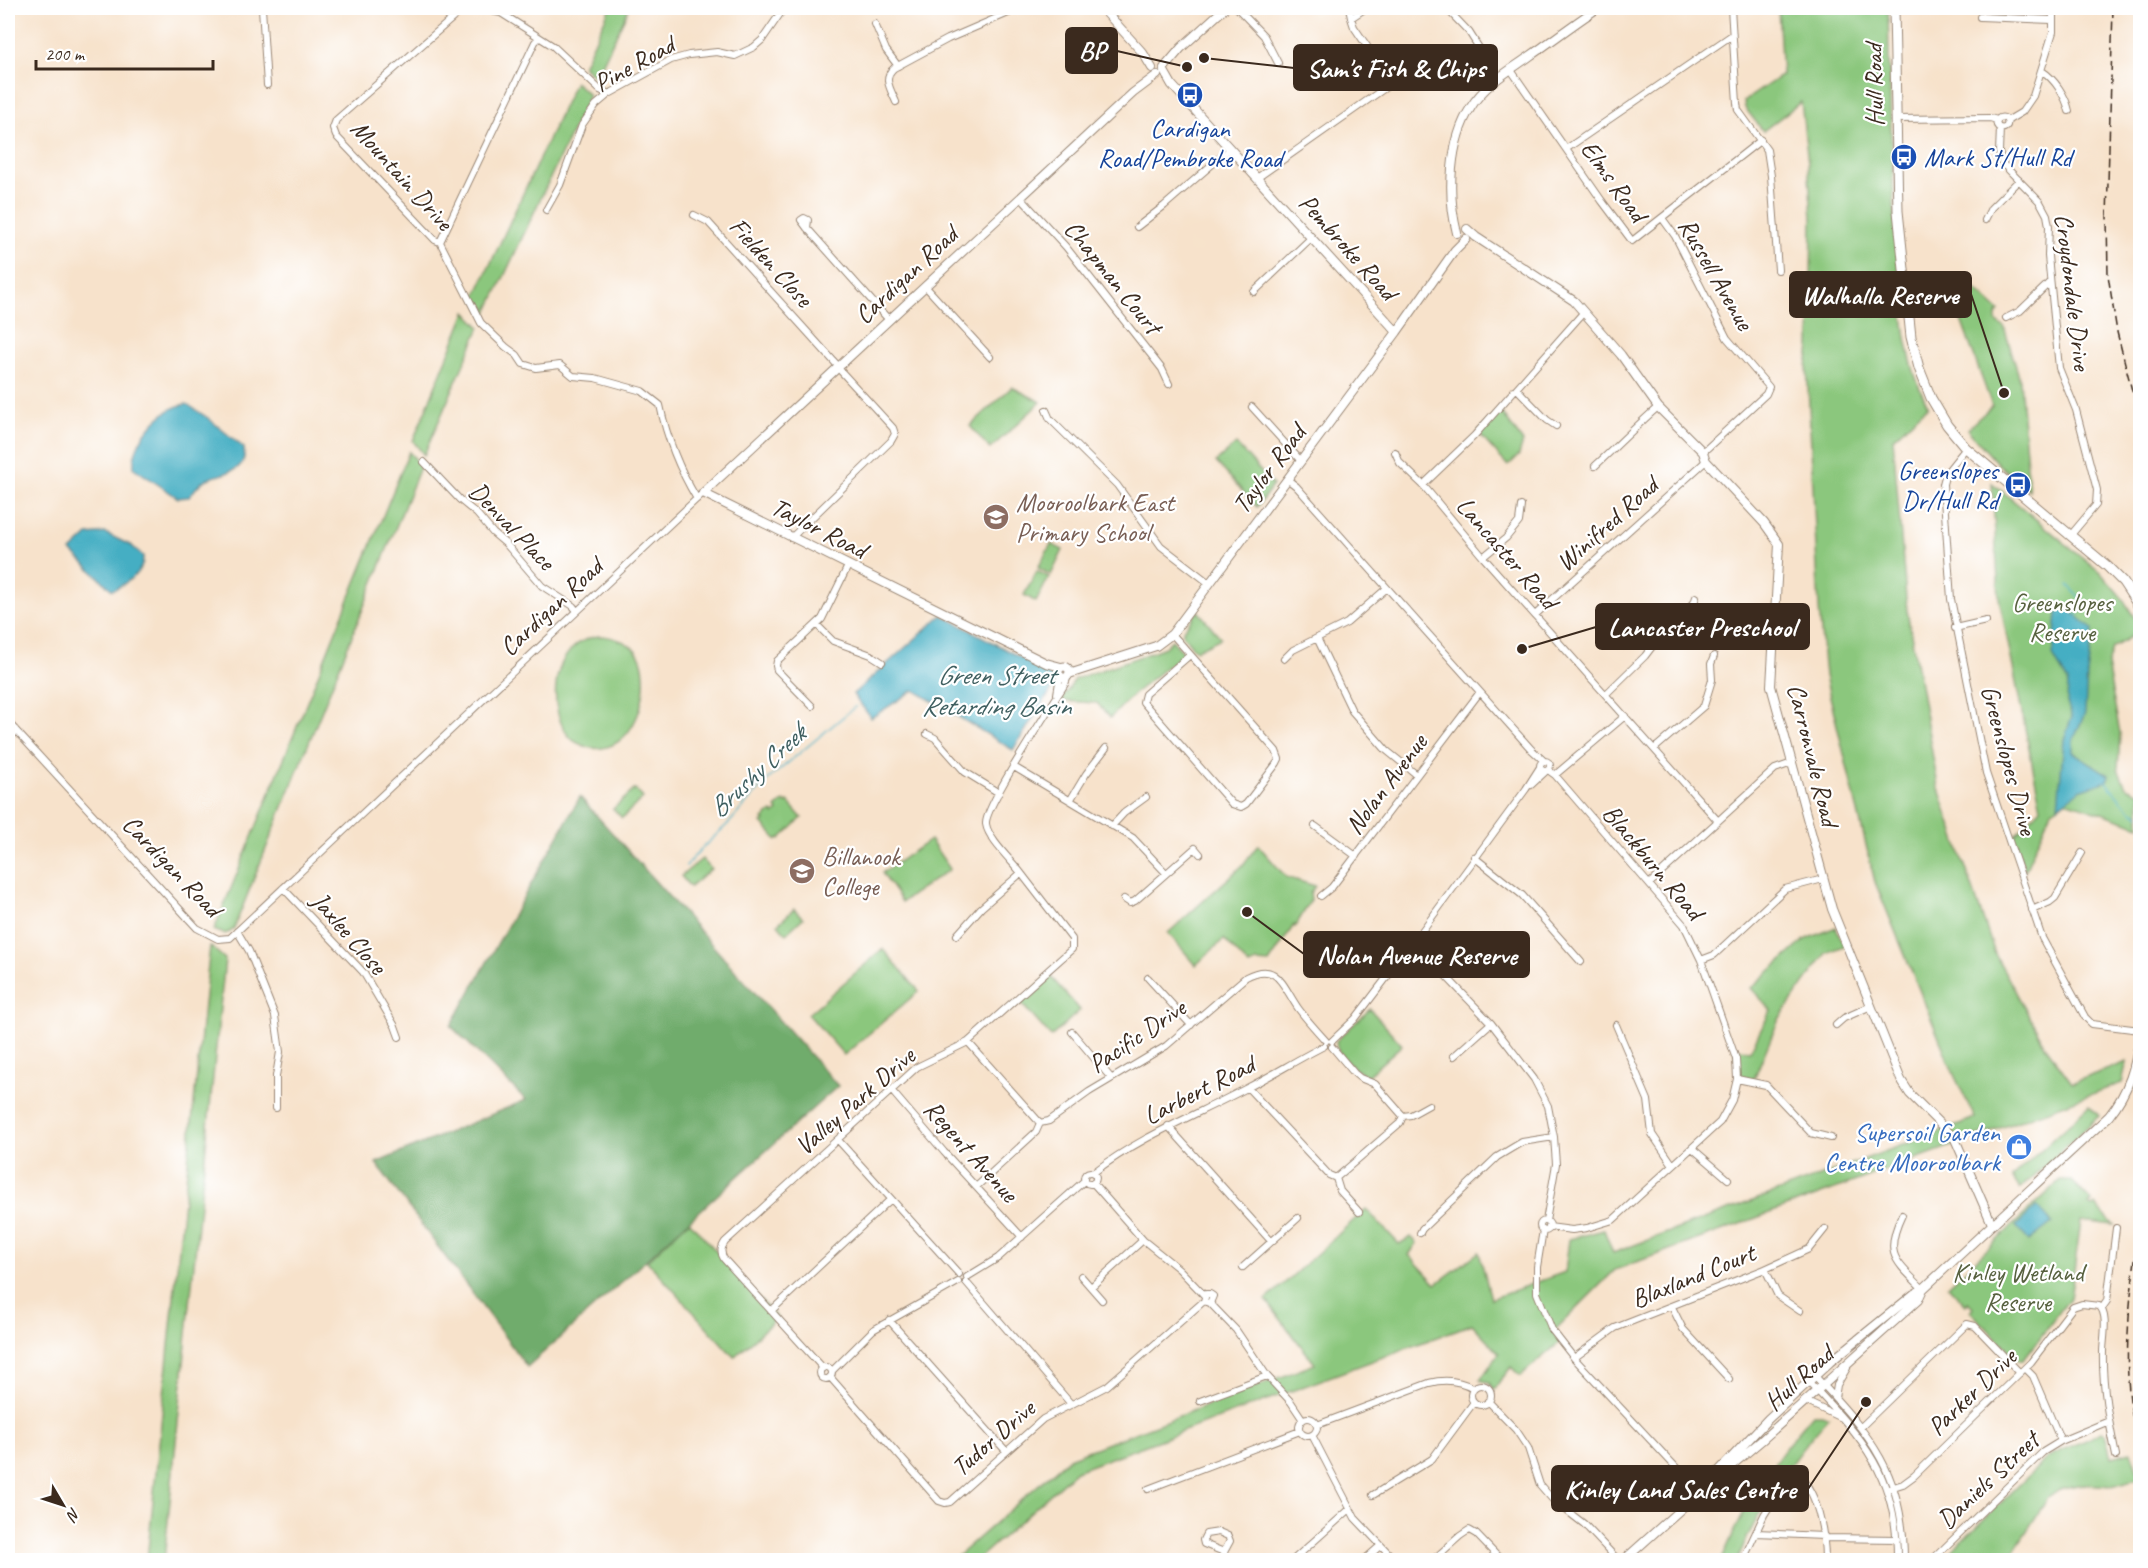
<svg xmlns="http://www.w3.org/2000/svg" width="2148" height="1568" font-family="Caveat,sans-serif">
  <style>
    .green { fill: #8bc77d; stroke: #63784e; stroke-width: 1.5 }
    .forest { fill: #70ac6c; stroke: #566b45; stroke-width: 1.5 }
    .water { fill: #44aec3; stroke: #406c70; stroke-width: 1.5 }
    .lines { fill: none; stroke-linecap: round; stroke-linejoin: round }
    .stream { stroke: #44aec3; stroke-width: 1.5 }
    .street-casing { stroke: #998674; stroke-width: 8 }
    .secondary-casing { stroke: #998674; stroke-width: 10 }
    .primary-casing { stroke: #998674; stroke-width: 11 }
    .street { stroke: #fff; stroke-width: 6 }
    .secondary { stroke: #fff; stroke-width: 8 }
    .primary { stroke: #fff; stroke-width: 9 }
    .rail { stroke: #3b2a1e; stroke-width: 1.5; stroke-dasharray: 9 4.5; stroke-linecap: butt }
    .labels { text-anchor: middle; dominant-baseline: central; stroke-width: 4.5; stroke-linejoin: round; paint-order: stroke }
    .street-label { font-size: 26px; fill: #3b2a1e; stroke: #fff }
    .transit-label { font-size: 26px; fill: #164399; stroke: #fff }
    .education-label { font-size: 26px; fill: #785e54; stroke: #fff; text-anchor: start }
    .park-label { font-size: 26px; fill: #57613f; stroke: #fff }
    .shop-label { font-size: 26px; fill: #366cbe; stroke: #fff; text-anchor: end }
    .water-label { font-size: 27px; font-style: italic; fill: #3f5f60; stroke: #fff }
    .leader { fill: none; stroke: #3b2a1e; stroke-width: 2 }
    .callout-dot { fill: #3b2a1e; stroke: #fff; stroke-width: 2 }
    .callout { fill: #3b2a1e; stroke: #3b2a1e; stroke-width: 2 }
    .callout-label { font-size: 27px; text-anchor: middle; font-weight: bold; fill: #fff }
  </style>
  <rect width="100%" height="100%" fill="#fff"/>
  <filter id="ink" filterUnits="userSpaceOnUse"><feTurbulence type="fractalNoise" baseFrequency=".0167" numOctaves="2"/><feDisplacementMap in="SourceGraphic" scale="12" xChannelSelector="R" yChannelSelector="G"/><feConvolveMatrix kernelMatrix="1 2 1 2 8 2 1 2 1" color-interpolation-filters="sRGB"/></filter>
  <filter id="wash" filterUnits="userSpaceOnUse"><feTurbulence type="fractalNoise" baseFrequency=".008" numOctaves="4" result="noise"/><feDisplacementMap in="SourceGraphic" scale="24" xChannelSelector="R" yChannelSelector="G"/><feGaussianBlur stdDeviation="1.35" result="paint"/><feColorMatrix in="noise" values="0 0 0 0 0 0 0 0 0 0 0 0 0 0 0 0 0 1.4 0 .05"/><feComposite in="paint" operator="in"/></filter>
  <g filter="url(#wash)">
    <rect width="100%" height="100%" fill="#f7e2cb"/>
    <path class="green" d="M610,8h19l-33,70 -13,-12z
      M1778,8h110c2,84 3,167 10,251 4,50 6,102 30,147l-35,32 14,173 31,175 57,168 51,93 26,36 55,-21 -5,21 -507,187 -62,62 7,10 -40,34 -9,-9 -17,23 -5,-7 -9,-3 19,-27 -27,-29 -396,147 -99,89h-24l116,-102 246,-94 -49,-64 100,-91 33,35 12,-7 6,6 -8,12 27,29 43,-32 12,47 74,-27 4,-33 35,-9 9,23 362,-135 -20,-41 -80,-195 -50,-206 -6,-67 -12,-243 3,-19 2,-129 -4,-55 -7,-61 -38,29 -18,-23 -1,-7 38,-26z
      M575,82l14,13 -103,220 -11,-18z
      M1961,276l38,35 -3,4v6l8,6 16,53 9,110 -31,-26 -31,-35 25,-23 -32,-89 -4,-40z
      M466,312l14,15 -56,128 -11,-14z
      M1012,387l29,15 -51,47 -20,-23z
      M1500,410l23,32 -4,13 -11,11 -30,-33z
      M1236,444l37,41 -16,22 -41,-45z
      M409,452l12,13 -187,463 -4,4 -6,2 -10,-4z
      M1992,483l108,89 23,27 17,28v4l-28,17 -5,17 13,68 -2,36 8,18 14,6v33l-74,-25 -15,10 -26,59 -12,-33 28,-29 -42,-210z
      M1051,544l12,6 -12,25 -13,-7z
      M1037,571l12,6 -13,25 -12,-7z
      M1198,611l23,27 -24,12 -5,-3 -9,-12v-5z
      M598,636c15,0 37,7 43,23 11,32 -6,95 -50,89 -8,-2 -18,-6 -23,-13 -18,-23 -17,-68 6,-88 7,-7 15,-9 24,-11z
      M1172,640l12,13 -47,38 -27,27 -13,-15 -36,-2 14,-22 69,-24 21,-8z
      M635,789l8,9 -21,20 -9,-9z
      M784,801l2,2 2,-1 14,16 -22,21 -1,-1 -2,2 -15,-17 3,-2 -2,-2 9,-7 2,2 4,-3 -2,-3z
      M930,840l20,29 -48,33 -20,-29z
      M1258,845l28,32 29,9 -5,7 1,7 -16,27 -1,-2 -25,38 -13,-1 -7,4 -25,-27 -28,26 -28,-32 74,-67z
      M702,859l9,10 -21,18 -9,-11z
      M794,909l9,9 -17,16 -8,-10z
      M1836,927l8,19 -18,7 -47,66 -26,62 -15,-3 -4,-30 16,3 21,-41 -20,-22 54,-48z
      M210,946l15,13 -61,601h-17z
      M883,949l36,42 -75,64 -36,-41z
      M1050,976l30,34 -29,27 -31,-35z
      M1370,1009l32,36 -35,31c-12,-6 -31,-20 -31,-35z
      M2089,1105l10,11 -79,73 -8,-12z
      M2060,1181h12l20,21 -3,3 3,2 3,-2 19,20 -33,-4 -11,77 -47,62 -4,1 -49,-50 3,-4 -5,-5 -2,3 -18,-19z
      M689,1221l88,97 -43,39 -87,-96z
      M1813,1414h9l7,3c-40,43 -69,90 -92,143h-15c21,-54 52,-102 91,-146z
      M2102,1432l3,1 6,24 20,-5 9,26 -28,8 -28,-2 -22,4 -14,10 -40,62h-66l106,-103z"/>
    <path class="forest" d="M580,797l258,289c-104,93 -206,188 -311,281l-151,-204 150,-63 -75,-74z"/>
    <path class="water" d="M187,404l21,14 36,30c4,26 -22,24 -39,32 -6,3 -12,12 -16,17l-11,1 -44,-30c-3,-26 28,-62 53,-64z
      M105,533l27,13 11,10c0,1 0,8 -1,9 -3,10 -21,22 -30,25l-41,-39 17,-16z
      M2067,607l26,23 -6,44 -2,39 -12,28v11l36,23 -2,6 -27,9 -22,16 6,-67 8,-22 -5,-14 1,-21 -15,-26 4,-43z
      M942,615l102,55 9,7 -1,12 -39,61 -99,-60 -43,28 -18,-24z
      M2037,1206l15,17 -23,18 -13,-15z"/>
    <g class="lines">
      <path class="stream" d="M2068,585l17,18 -8,14
        M2106,782l24,28 10,5
        M686,866l13,-15 31,-29 35,-40 91,-76"/>
    </g>
  </g>
  <g filter="url(#ink)">
    <g class="lines">
      <defs>
        <path id="street" d="M262,8l5,77
          M1237,8l27,28 14,27
          M1349,8l2,10
          M1446,8l23,24 29,46
          M1731,8l6,95 1,7 29,40 4,26 7,94
          M1980,17l72,3
          M875,24l11,26 12,16
          M1511,70l91,131 30,40 129,-101
          M2042,71c13,8 24,26 27,40
          M609,94l-9,-4 -47,-44 -52,-33 -25,-5 -14,2 -126,110 -3,8 3,8 99,104 5,2 41,81 25,24 11,8 6,9 13,4 24,-3 13,11 22,2 47,13 18,14c7,34 19,64 37,94
          M896,102c-5,-12 -14,-24 -2,-34l54,-29 72,-31
          M1996.5 123a5.5 5.5 0 1 1 11 0a5.5 5.5 0 1 1-11 0Z
          M1896,119l94,-1 7,2
          M2007,121l15,-9 11,-16 20,-64v-24
          M2000,128l-1,24 3,11 38,39 7,13 2,11 -1,30 11,112 17,42 21,80 -1,15 -26,31
          M1566,149l166,-114
          M1257,178l135,-95 -38,-56 -3,-9 15,-10
          M1021,198l45,49 96,122 7,15
          M546,210l14,-25 22,-60 14,-20 13,-11 62,-34 18,-5 28,-3 18,4 19,-9 8,-7 22,-32
          M694,215l14,7 131,145
          M1662,218l13,18 52,102 42,49 -3,7 -63,58
          M1985,220l6,-12 28,-28
          M1137,227l27,-21 66,-57
          M807,228l1,-8 -4,-2 -3,2 6,8 82,92
          M440,242l95,-200 4,-4
          M925,286l65,71
          M1254,292l57,-54
          M1583,313l-109,123 -51,49 60,72 235,264
          M2006,318l14,-7 30,-29
          M1517,389l30,31 9,6
          M1252,407l49,54
          M1046,410l4,9 67,66 44,61 48,37
          M1966,448l-20,25 -3,11 8,115 35,174 56,165 43,79 7,7 48,6
          M1395,452l5,11 23,22
          M424,462l36,38 17,14 16,19 13,11 36,42 31,20 4,5
          M1595,466c21,-19 41,-40 63,-59
          M1287,479l9,7 235,263 13,12
          M791,538l100,-97 4,-7 -2,-6 -55,-60
          M1483,557l23,-19 13,-16 2,-16
          M1535,615l171,-154
          M817,625l16,16 38,14 11,7
          M1955,628l31,-7
          M1172,634l104,117 3,8 -2,4 -31,41 -5,3 -9,-3 -89,-102 2,-8 45,-39
          M1317,638l35,73 34,39 31,25
          M1284,659l9,-9 54,-27 40,-35
          M1057,694l3,-18
          M1606,694l39,-38 19,-25 30,-28 2,-6
          M812,706l-35,-36 -1,-4 1,-5 45,-42 26,-53
          M8,722l189,206 21,11 12,-1 473,-445
          M927,734l8,4 30,34 34,21
          M1654,749l50,-43 8,-26 -1,-16 3,-8
          M1540 766a5 5 0 1 1 10 0a5 5 0 1 1-10 0Z
          M1014,767l119,71 33,35
          M1548,770l7,5 129,150 17,35 35,99 1,20 -5,21 -12,22 -107,98 -26,8 -15,2 -23,-3
          M1555,775l70,-59
          M1531,785l15,-14
          M1071,799l15,-25 20,-26
          M1112,826l12,-13 22,-16
          M1315,826l41,30
          M1474,857l48,38 59,67
          M1649,884l126,-115 17,-6
          M283,888l80,84 32,54 4,11
          M1321,896l11,-9 148,-195
          M1124,899l6,4 5,-2 60,-53 5,6
          M2032,910l18,-8 5,-4 27,-45
          M237,931l12,20 26,65 5,36 -4,24v32
          M957,935l24,-27 40,-35
          M1409.5 944a5.5 5.5 0 1 1 11 0a5.5 5.5 0 1 1-11 0Z
          M1416,939l110,-150 14,-22
          M1419,948l72,75 43,56 14,27 6,31 2,27 -10,57
          M1701,960l13,-5 71,-66 38,-10
          M1148,978l43,47
          M1616,1025l32,75 4,34 21,31
          M1836,1025l8,-7 27,-12
          M1072,1032l39,46
          M1332,1041l23,-22 55,-72
          M968,1042l72,81 9,-2 40,-29 77,-46 80,-69c32,-17 37,10 52,31 8,11 18,22 28,33
          M1454,1056l37,-33
          M1737,1079l29,6 45,48 20,5
          M1248,1088l81,87 7,3 64,-55 3,-7 -28,-32 -15,-6 -6,-5 -22,-26
          M891,1090l53,62 78,85
          M1403,1116l8,-1 18,-10
          M1168,1126l103,115
          M838,1140l121,134
          M1692,1148l36,31
          M1084 1178a6 6 0 1 1 12 0a6 6 0 1 1-12 0Z
          M1093,1173c48,-37 101,-57 154,-85 26,-13 51,-29 77,-42
          M1336,1178l4,13 19,21
          M1093,1183l50,57 36,29 25,26
          M976,1187l60,-55 4,-9
          M1902,1215c-19,40 -6,46 21,74
          M1540 1226a5 5 0 1 1 10 0a5 5 0 1 1-10 0Z
          M1543,1230l-6,37v26l15,37 22,28 125,134
          M1420,1233l2,-4 75,-72 25,-15 32,-5
          M1243,1267l55,-49
          M1765,1269l13,27 22,15
          M1081,1276l21,24
          M967,1277l31,-19 86,-77
          M966,1282l105,122
          M1091,1287l52,-47
          M1210,1303l3,-7 -3,-2h-4l-2,7 6,2 26,27 31,46 24,26 12,18
          M1672,1307l11,22 46,50
          M2102,1308l5,-7 9,-73
          M771,1311l120,-112
          M889,1320l117,131
          M1574,1358l41,-30 150,-59 44,-20 16,-20
          M820 1373a6 6 0 1 1 12 0a6 6 0 1 1-12 0Z
          M823,1368l-99,-109c-4,-7 -3,-11 1,-17l192,-175 51,-25 104,-93v-10c-17,-22 -34,-44 -51,-66 -9,-12 -33,-34 -35,-49 -2,-17 66,-119 79,-140l3,-8
          M2025,1368l8,8 28,65
          M832,1371l41,-41 85,-48
          M1815,1376c56,60 89,98 89,184
          M830,1377l109,124 6,2 5,-1 93,-83 64,-33 97,-85
          M1809,1382c54,57 89,95 88,178
          M1471 1395a10 10 0 1 1 20 0a10 10 0 1 1-20 0Z
          M1835,1398l2,-13 10,-17
          M1200,1401l67,-25
          M1488,1401l28,29 12,18 12,37 13,15 31,24 34,36
          M1805,1401l36,17
          M1299 1427a9 9 0 1 1 18 0a9 9 0 1 1-18 0Z
          M1317,1425l112,-42c16,-4 30,-3 44,5
          M1861,1427l106,-103 8,2 45,47
          M1312,1435l43,83 40,42
          M1148,1489l152,-58
          M1887,1489l16,-5 11,-8 117,-114 42,-55 9,-3 17,2c10,8 4,34 4,46 -1,35 6,70 13,104
          M1373,1495l59,-36 42,-57
          M1756,1533l68,3
          M1825,1538l72,1
          M1224,1552l-20,-8 -1,-4 3,-6 13,-2 9,4 2,5 -6,11 2,8
          M1293,1560l57,-51
          M1364,1560l16,-14
          M1433,1560l27,-24 9,-6 7,4 25,26
          M1743,1560l21,-45 22,-35 3,-5 5,-1c24,11 31,63 31,86
          M1932,1560l111,-108 18,-11 48,-20"/>
        <path id="secondary" d="M1102,8l41,45 9,15
          M1164,68l17,-20 44,-40
          M1164,71l8,14 225,247
          M1467,229l9,8 98,64 47,54 37,52 45,45 3,9 58,62 15,21 -8,142 61,223 69,171 9,14 45,45 37,85
          M1457,233c-10,-39 -8,-91 14,-126 14,-23 38,-36 59,-51 23,-16 45,-33 68,-48
          M1058.5 672a5.5 5.5 0 1 1 11 0a5.5 5.5 0 1 1-11 0Z
          M1061,667l-15,-4 -343,-170 430,-400 24,-18
          M1069,674l87,-28 16,-12 225,-302 58,-82 11,-11
          M1719,1476l43,-36 156,-140 5,-11
          M1699,1492l69,-73 62,-57 84,-68 9,-5 186,-173c20,-25 27,-50 31,-81
          M1624,1560l78,-70"/>
        <path id="primary" d="M1894,8l4,203 13,126 8,31 12,30 16,27 19,23 141,118 16,16 17,26"/>
      </defs>
      <use href="#street" class="street-casing"/>
      <use href="#secondary" class="secondary-casing"/>
      <use href="#primary" class="primary-casing"/>
      <use href="#street" class="street"/>
      <use href="#secondary" class="secondary"/>
      <use href="#primary" class="primary"/>
      <path class="rail" d="M2113,8l-6,210 1,57 9,57 23,90
        M2140,1219c-9,77 -23,154 0,229"/>
    </g>
  </g>
  <defs>
    <symbol id="bus-disc" viewBox="-11 -11 22 22"><circle r="9.5" fill="#1a4fb4" stroke="#fff"/><path d="M-5-6H5V4H4V6H2V4H-2V6H-4V4H-5ZM-3.5-4V0h7V-4ZM-3.5 1.2v1.5H-2V1.2ZM2 1.2v1.5H3.5V1.2Z" fill="#fff"/></symbol>
    <symbol id="school-disc" viewBox="-11 -11 22 22"><circle r="9.5" fill="#8d6e63" stroke="#fff"/><path d="M0-5L7-2L0 1L-7-2ZM-4 1L0 2.5L4 1V4Q0 6-4 4Z" fill="#fff"/></symbol>
    <symbol id="shop-disc" viewBox="-11 -11 22 22"><circle r="9.5" fill="#3f7fe0" stroke="#fff"/><path d="M-5-2.5h2.3a2.7 3.5 0 0 1 5.4 0H5L5.5 6h-11ZM-1.5-2.5h3a1.5 2.3 0 0 0-3 0Z" fill="#fff"/></symbol>
  </defs>
  <g fill-rule="evenodd">
    <use href="#bus-disc" x="1175" y="80" width="30" height="30"/>
    <use href="#bus-disc" x="1889" y="142" width="30" height="30"/>
    <use href="#bus-disc" x="2003" y="470" width="30" height="30"/>
    <use href="#school-disc" x="981" y="502" width="30" height="30"/>
    <use href="#school-disc" x="787" y="856" width="30" height="30"/>
    <use href="#shop-disc" x="2004" y="1132" width="30" height="30"/>
  </g>
  <g class="labels">
    <g class="street-label">
      <text transform="translate(634 64) rotate(-29)">Pine Road</text>
      <text transform="translate(1874 85) rotate(-91)">Hull Road</text>
      <text transform="translate(402 175) rotate(48)">Mountain Drive</text>
      <text transform="translate(1614 181) rotate(54)">Elms Road</text>
      <text transform="translate(1348 247) rotate(48)">Pembroke Road</text>
      <text transform="translate(771 262) rotate(48)">Fielden Close</text>
      <text transform="translate(1716 274) rotate(60)">Russell Avenue</text>
      <text transform="translate(906 275) rotate(-43)">Cardigan Road</text>
      <text transform="translate(1113 277) rotate(51)">Chapman Court</text>
      <text transform="translate(2073 292) rotate(83)">Croydondale Drive</text>
      <text transform="translate(1269 469) rotate(-53)">Taylor Road</text>
      <text transform="translate(1607 524) rotate(-42)">Winifred Road</text>
      <text transform="translate(512 526) rotate(46)">Denval Place</text>
      <text transform="translate(819 528) rotate(27)">Taylor Road</text>
      <text transform="translate(1507 553) rotate(49)">Lancaster Road</text>
      <text transform="translate(551 607) rotate(-43)">Cardigan Road</text>
      <text transform="translate(1813 755) rotate(76)">Carronvale Road</text>
      <text transform="translate(2009 760) rotate(75)">Greenslopes Drive</text>
      <text transform="translate(1386 784) rotate(-53)">Nolan Avenue</text>
      <text transform="translate(1653 862) rotate(50)">Blackburn Road</text>
      <text transform="translate(172 866) rotate(46)">Cardigan Road</text>
      <text transform="translate(349 933) rotate(49)">Jaxlee Close</text>
      <text transform="translate(1137 1036) rotate(-34)">Pacific Drive</text>
      <text transform="translate(1199 1090) rotate(-27)">Larbert Road</text>
      <text transform="translate(855 1101) rotate(-41)">Valley Park Drive</text>
      <text transform="translate(971 1151) rotate(48)">Regent Avenue</text>
      <text transform="translate(1693 1276) rotate(-22)">Blaxland Court</text>
      <text transform="translate(1799 1378) rotate(-42)">Hull Road</text>
      <text transform="translate(1972 1392) rotate(-44)">Parker Drive</text>
      <text transform="translate(993 1438) rotate(-41)">Tudor Drive</text>
      <text transform="translate(1988 1480) rotate(-43)">Daniels Street</text>
    </g>
    <g class="transit-label">
      <text x="1190" y="128">Cardigan<tspan x="1190" dy="30">Road/Pembroke Road</tspan></text>
      <text x="1924" y="157" text-anchor="start">Mark St/Hull Rd</text>
      <text x="1998" y="470" text-anchor="end">Greenslopes<tspan x="1998" dy="30">Dr/Hull Rd</tspan></text>
    </g>
    <g class="education-label">
      <text x="1016" y="502">Mooroolbark East<tspan x="1016" dy="30">Primary School</tspan></text>
      <text x="822" y="856">Billanook<tspan x="822" dy="30">College</tspan></text>
    </g>
    <g class="park-label">
      <text x="2062" y="602">Greenslopes<tspan x="2062" dy="30">Reserve</tspan></text>
      <text x="2018" y="1272">Kinley Wetland<tspan x="2018" dy="30">Reserve</tspan></text>
    </g>
    <g class="shop-label">
      <text x="2000" y="1132">Supersoil Garden<tspan x="2000" dy="30">Centre Mooroolbark</tspan></text>
    </g>
    <g class="water-label">
      <text x="996" y="675">Green Street<tspan x="996" dy="31">Retarding Basin</tspan></text>
      <text transform="translate(757 771) rotate(-43)">Brushy Creek</text>
    </g>
  </g>
  <path class="leader" d="M1187 67L1117 51M1204 58L1294 68M2004 393L1971 294M1522 649L1596 627M1247 912L1304 954M1866 1402L1808 1489"/>
  <g class="callout-dot">
    <circle cx="1187" cy="67" r="6"/>
    <circle cx="1204" cy="58" r="6"/>
    <circle cx="2004" cy="393" r="6"/>
    <circle cx="1522" cy="649" r="6"/>
    <circle cx="1247" cy="912" r="6"/>
    <circle cx="1866" cy="1402" r="6"/>
  </g>
  <g class="callout">
    <rect x="1066" y="28" width="51" height="45" rx="6"/>
    <rect x="1294" y="45" width="203" height="45" rx="6"/>
    <rect x="1790" y="272" width="181" height="45" rx="6"/>
    <rect x="1596" y="604" width="213" height="45" rx="6"/>
    <rect x="1304" y="932" width="225" height="45" rx="6"/>
    <rect x="1552" y="1466" width="256" height="45" rx="6"/>
  </g>
  <g class="callout-label">
    <text x="1092" y="60">BP</text>
    <text x="1396" y="77">Sam's Fish &amp; Chips</text>
    <text x="1880" y="304">Walhalla Reserve</text>
    <text x="1702" y="636">Lancaster Preschool</text>
    <text x="1417" y="964">Nolan Avenue Reserve</text>
    <text x="1680" y="1498">Kinley Land Sales Centre</text>
  </g>
  <rect width="2148" height="1568" fill="none" stroke="#fff" stroke-width="30"/>
  <g transform="translate(63 1505) rotate(129)" stroke="#ffffff" stroke-width="4.5" paint-order="stroke">
  <path d="M0-4.5L10 22L0 15L-10 22Z" fill="#3b2a1e"/>
  <text y="-9" font-size="16" font-weight="bold" text-anchor="middle" fill="#3b2a1e">N</text>
  </g>
  <path d="M36 60v9h177v-9" fill="none" stroke="#3b2a1e" stroke-width="3"/>
  <text x="45" y="60" font-size="18" fill="#3b2a1e" stroke="#ffffff" stroke-width="4.5" paint-order="stroke">200 m</text>
</svg>
